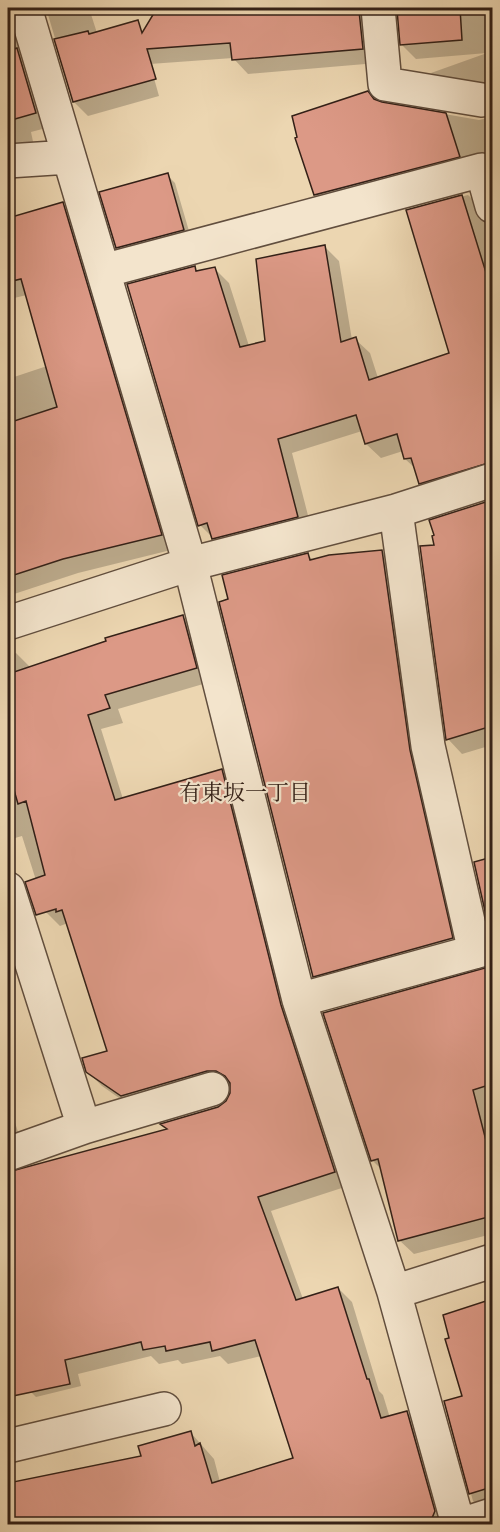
<svg xmlns="http://www.w3.org/2000/svg" width="500" height="1532" font-family="'Libre Bodoni','Noto Serif JP',serif">
  <style>
    .shadow { fill: #0003 }
    .building { fill: #dc9986; stroke: #332017; stroke-width: 1.5 }
    .lines { fill: none; stroke-linecap: round; stroke-linejoin: round }
    .minor-casing { stroke: #614e3e; stroke-width: 36 }
    .minor { stroke: #f3e4cc; stroke-width: 33 }
    .labels { text-anchor: middle; dominant-baseline: central; stroke-width: 4.5; stroke-linejoin: round; paint-order: stroke }
    .neighbourhood-label { font-size: 22px; fill: #332017; stroke: #f3e4cc }
  </style>
  <rect width="100%" height="100%" fill="#ecd6b1"/>
  <filter id="stains"><feTurbulence type="fractalNoise" baseFrequency=".00333" numOctaves="4"/><feColorMatrix values="0 0 0 0 .2 0 0 0 0 .09 0 0 0 0 .02 0 0 0 .5 -.17"/></filter>
  <radialGradient id="worn" r=".72"><stop offset=".6" stop-color="#630" stop-opacity="0"/><stop offset="1" stop-color="#630" stop-opacity=".3"/></radialGradient>
  <path class="shadow" d="M8,8h21l21,119 -19,5 4,19 -27,6z
    M46,8h43l8,25 44,5 18,-30h222l-4,55 -129,11 -15,-16 -83,6 9,32 -71,20 -14,-14z
    M398,8h94v86l-48,-8 -13,-13 56,-20 -71,6 -14,-14z
    M376,102l103,18 13,-3v49l-162,43 -15,-14z
    M167,175l8,8 16,55 -66,18 -8,-9z
    M468,195l15,14 5,16h4v254l-57,19 -15,-15 -4,-14 -11,-10 -2,-8 -22,7 -15,-14 -4,-13 -70,22 20,78 -84,22 -28,-28 -6,-257 4,4 17,-3 14,14 20,63 18,-3 57,-97 15,15 13,79 3,-1 15,14 8,25 73,-24 -43,-143z
    M63,204l14,14 98,331 -97,24 -70,23v-217l39,-13 -20,-71 -13,3 -6,-6v-73z
    M492,501v244l-30,9 -14,-15 -12,-203 -5,-15z
    M382,551l14,14 70,387 -138,38 -14,-14 -84,-376 78,-45 6,6z
    M183,617l14,14 13,51 -92,27 5,14 -22,6 22,70 99,-28 14,14 112,401 -77,25 32,88 35,-11 14,14 27,89 4,4 7,23 17,-5 14,14 27,97h-440v-41l1,1 134,-27 48,-24 23,26 6,23 74,-23 -33,-103 -33,8 -8,-8 -38,8 -4,-4 -19,4 -8,-8 -73,18 3,12 -45,11 -14,-14 -12,-58 -2,1v-152l160,-44 50,-22 9,-6 5,-9 -1,-9 -10,1 -85,25 -34,-24 -15,-15 21,-19 -40,-129 -8,3 -14,-14 -24,-76 -14,4v-185l8,-2 14,14z
    M492,858v72l-2,-2 -15,-65z
    M476,991l16,53v59l-5,1 5,22v108l-78,20 -15,-14 -17,-70 -10,-10z
    M8,1100l15,48 -15,8z
    M492,1301v213l-5,1 -14,-14 -28,-99 18,-5 -18,-81z"/>
  <path class="building" d="M157,8h145v6l57,-3 4,38 -131,11 -2,-17 -83,6 9,30 -83,23 -19,-63 34,-8 1,3 49,-14 4,13z
    M460,8l2,32 -62,5 -3,-35z
    M17,48l19,65 -28,8v-70z
    M368,91l6,8 8,3 64,11 14,44 -146,38 -19,-57 2,-1 -5,-21z
    M168,173l16,57 -68,18 -17,-56z
    M462,195l30,97v170l-73,22 -8,-26 -7,1 -7,-25 -32,10 -9,-29 -78,24 20,78 -86,22 -5,-16 -9,3 -71,-242 68,-18 1,5 19,-4 25,80 25,-6 -9,-82 69,-14 16,97 15,-5 13,43 80,-27 -43,-143z
    M63,202l99,333 -99,24 -55,18v-154l49,-16 -36,-128 -13,3v-64z
    M492,500v226l-46,14 -26,-194 14,-1 -2,-9 2,-1 -5,-15z
    M382,550l28,200 43,188 -140,39 -94,-375 9,-3 -6,-24 86,-22 2,7 19,-5z
    M183,615l14,53 -92,27 5,13 -22,7 27,85 107,-31 59,236 54,167 -77,25 38,103 42,-13 29,92h2l12,39 26,-7 28,100 -3,7 -26,6h-398v-41l133,-27 -3,-10 53,-15 4,15 5,-3 12,40 81,-25 -38,-118 -43,11 -2,-9 -44,9 -1,-5 -22,4 -2,-8 -76,18 5,24 -62,13v-225l159,-43 -7,-5 58,-17 8,-6 4,-8v-10l-5,-7 -9,-5h-9l-86,25 -35,-24 -4,-14 25,-7 -45,-141 -6,2v-3l-20,6 -11,-33 20,-7 -19,-74 -8,3 -10,-35v-95l98,-33 -1,-3z
    M492,857v72h-3l-15,-67z
    M492,966v118l-19,6 19,74v52l-94,25 -20,-82 -7,2 -48,-148z
    M492,1299v188l-23,7 -25,-93 18,-5 -17,-57 4,-1 -6,-23z"/>
  <g class="lines">
    <defs>
      <path id="minor" d="M25,8l165,556 109,436 95,292 64,232
        M378,8l7,76 97,16
        M8,161l61,-4
        M103,271l379,-101 10,36
        M396,511l32,235 47,206
        M8,623l182,-59 206,-53 96,-31
        M8,889l76,238
        M299,1000l193,-53
        M8,1154l76,-27 128,-38
        M394,1292l98,-31
        M8,1446l156,-37
        M464,1524l28,-9"/>
    </defs>
    <use href="#minor" class="minor-casing"/>
    <use href="#minor" class="minor"/>
  </g>
  <g class="labels">
    <g class="neighbourhood-label">
      <text x="245" y="793">有東坂一丁目</text>
    </g>
  </g>
  <rect width="500" height="1532" fill="none" stroke="#ecd6b1" stroke-width="30"/>
  <rect x="9" y="9" width="482" height="1514" fill="none" stroke="#332017" stroke-width="3"/>
  <rect x="15" y="15" width="470" height="1502" fill="none" stroke="#332017" stroke-width="1.5"/>
  <rect width="100%" height="100%" filter="url(#stains)"/>
  <rect width="100%" height="100%" fill="url(#worn)"/>
</svg>
